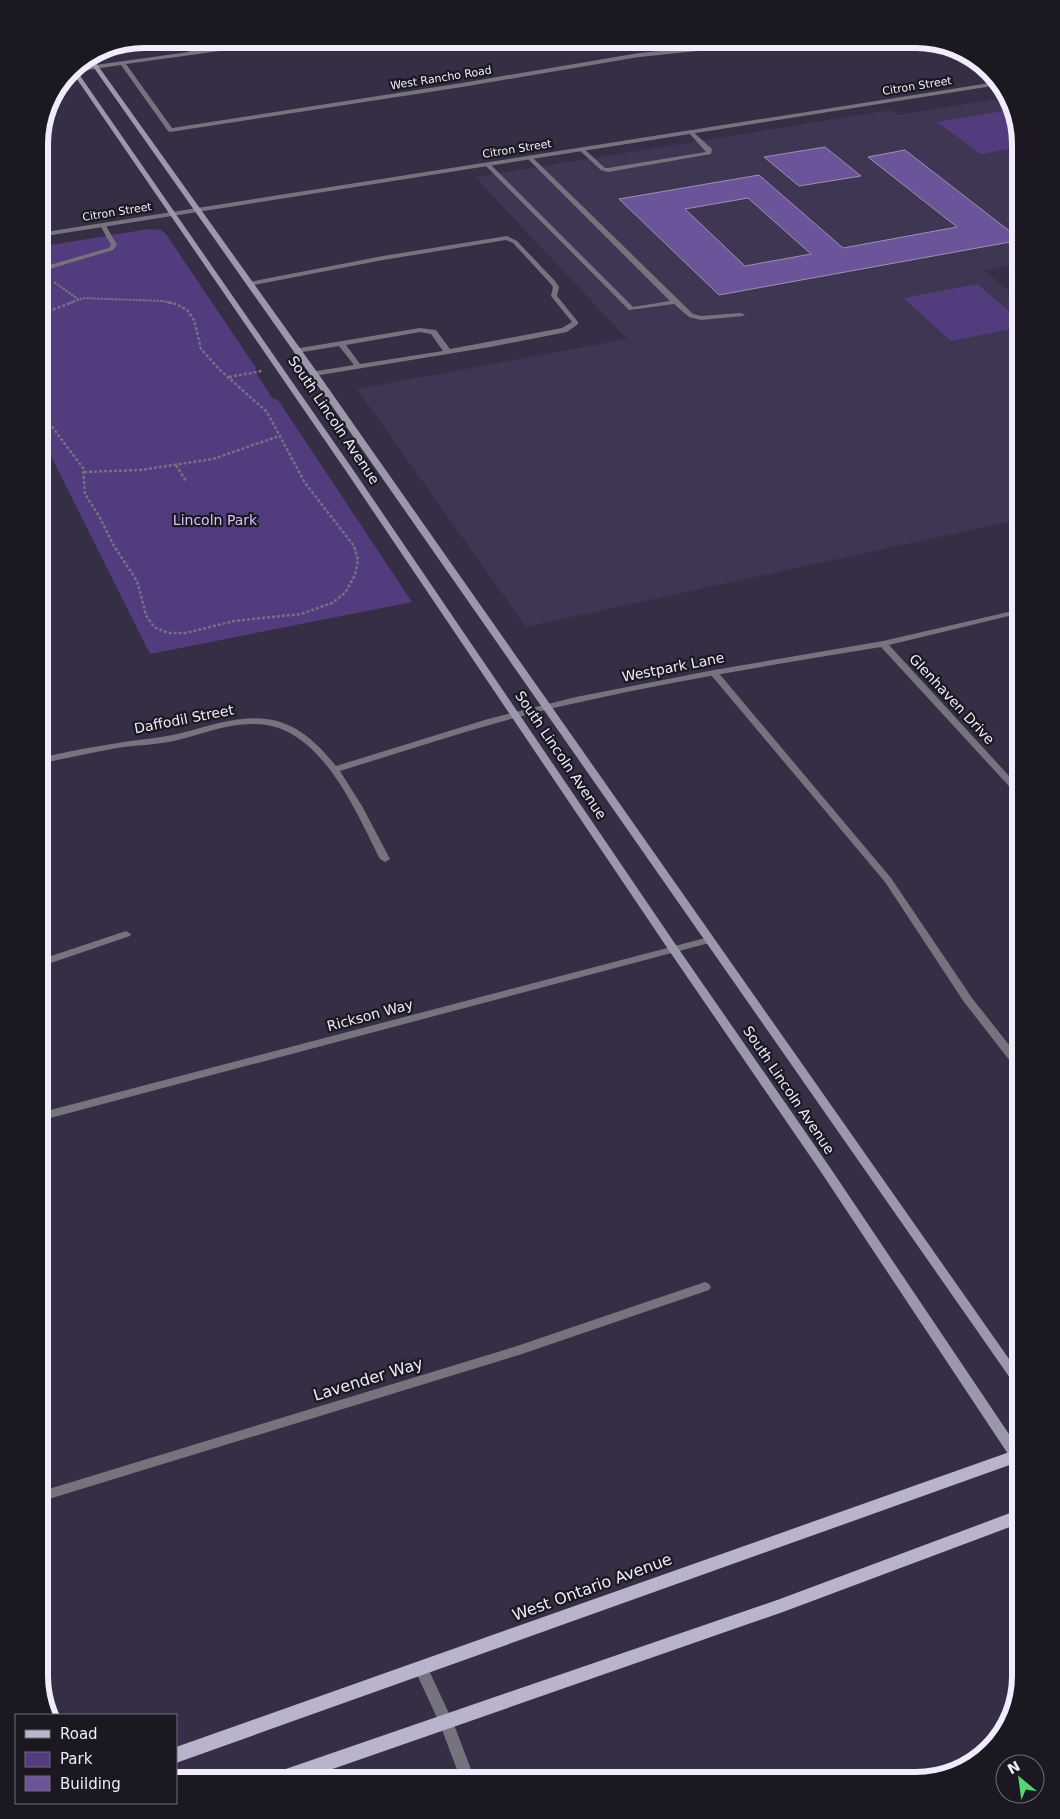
<svg xmlns="http://www.w3.org/2000/svg" width="1060" height="1819" font-family="'DejaVu Sans',sans-serif">
  <style>
    .built { fill: #3f3654 }
    .green { fill: #533c7d }
    .building { fill: #6c549a; stroke: #9a92ae; fill-rule: evenodd }
    .lines { fill: none; stroke-linecap: round; stroke-linejoin: round }
    .path-far1 { stroke: #767085; stroke-width: 2; stroke-dasharray: 2.5 1; stroke-linecap: butt }
    .path { stroke: #767085; stroke-width: 2.5; stroke-dasharray: 3 2; stroke-linecap: butt }
    .service { fill: #76737f; fill-rule: evenodd }
    .minor { fill: #76737f; fill-rule: evenodd }
    .secondary { fill: #9c97aa; fill-rule: evenodd }
    .primary { fill: #b9b3cb; fill-rule: evenodd }
    .labels { text-anchor: middle; dominant-baseline: central; stroke-width: 4.5; stroke-linejoin: round; paint-order: stroke }
    .far-street-label { font-size: 11px; fill: #efecfb; stroke: #1b1822 }
    .street-label { font-size: 14px; fill: #efecfb; stroke: #1b1822 }
    .park-label { font-size: 14px; fill: #d5c3ff; stroke: #1b1822 }
    .near-street-label { font-size: 16px; fill: #efecfb; stroke: #1b1822 }
    .rim { fill: none; stroke: #efecfb; stroke-width: 6 }
  </style>
  <rect width="100%" height="100%" fill="#352e45"/>
  <path class="built" d="M1010,97l11,47v120l-36,7 36,30v218l-495,108 -169,-238 270,-50 -152,-162 416,-67 6,5z"/>
  <path class="green" d="M1004,111l11,7 6,29 -40,7 -44,-32z
    M149,229l12,1 5,4 90,134 -1,3 17,27 6,2 134,202 -262,52 -111,-222v-185z
    M977,284l44,37v6l-70,14 -48,-43z"/>
  <path class="building" d="M825,147l36,29 -62,10 -35,-29z
    M905,150l116,90 -302,55 -100,-96 140,-24 84,73 114,-21 -89,-70zM748,198l63,56 -66,12 -60,-57z"/>
  <g class="lines">
    <path class="path-far1" d="M54,282l24,17
      M70,303l13,-5 79,3 10,2"/>
    <path class="path" d="M39,315l34,-13
      M229,377l33,-6
      M39,394l11,30 33,44 2,26 14,22 15,30 23,35 9,34 8,12 14,6h18l48,-12 67,-7 31,-11 13,-10 10,-18 3,-15 -4,-14 -49,-63 -38,-71 -47,-42 -19,-21 -7,-29 -7,-10 -11,-6 -10,-2
      M176,465l10,16
      M84,472l56,-2 73,-11 66,-23"/>
    <path class="service" d="M178,39h6l11,13v2h-4z
      M691,130l21,19 -1,5 -103,18 -7,-2 -23,-21 5,-1 22,20h3l98,-16 -17,-19v-2z
      M527,156h4l162,158 8,2 40,-3 4,2 -2,1 -42,4 -12,-3 -15,-13 -45,6 -145,-146 5,-1 144,144 37,-6 -143,-143z
      M101,224h4l12,21 -4,5 -74,22v-4l70,-20 2,-3 -11,-20z
      M507,236l10,5 38,40 4,6 -2,9 21,26v2l-11,8 -77,15 -176,29 -4,-2 1,-2 43,-7 -15,-19 -42,7h-3v-4l126,-21 16,2 14,19 112,-21 10,-6 -21,-26 2,-9 -3,-4 -37,-40 -7,-3 -123,20 -134,26 -3,-2 3,-2 134,-26zM420,332l11,2 12,17 -83,13 -14,-19z
      M714,670l3,1 174,207 81,120 49,62v11l-4,-1 -53,-68 -79,-120 -174,-207 -1,-2z
      M421,1662l5,2 27,58 22,58h-14l-22,-58 -25,-54 2,-4z"/>
    <path class="minor" d="M281,39h13l-3,2 -165,23 46,64 290,-45 177,-30 142,-14h19l-3,2 -158,16 -177,30 -292,45 -2,-1 -47,-66 -47,7 -3,-2 3,-2z
      M996,82l3,3 -960,152v-4z
      M1021,609v4l-132,32 132,144v8l-3,-1 -137,-149c-102,17 -204,33 -305,56 -80,17 -158,44 -236,68l22,35 28,53 -5,3 -5,-3c-26,-51 -61,-137 -128,-135 -27,0 -52,11 -78,17 -19,4 -38,4 -57,7 -26,5 -52,10 -78,16v-6c26,-6 52,-11 79,-15 16,-3 33,-4 49,-7 18,-3 35,-9 52,-13 55,-13 83,1 117,43l152,-47 88,-22 138,-27 169,-29z
      M126,931l5,3 -1,2 -91,31v-7z
      M709,937l5,3 -1,2 -674,179v-8z
      M705,1282l4,2 2,3 -2,3 -190,65 -480,147v-10l478,-146z"/>
    <path class="secondary" d="M91,56l226,316 704,1004v14l-4,-2 -706,-1012 -224,-318z
      M74,67l282,407 322,474 153,221 190,283v15l-5,-1 -193,-291 -153,-223 -322,-478 -278,-405z"/>
    <path class="primary" d="M1021,1448v13l-845,302v-16z
      M1021,1509v14l-238,89 -482,168h-33l3,-6 6,-2 503,-173z"/>
  </g>
  <g class="labels">
    <g class="far-street-label">
      <text transform="translate(441 78) rotate(-9)">West Rancho Road</text>
      <text transform="translate(917 86) rotate(-9)">Citron Street</text>
      <text transform="translate(517 149) rotate(-9)">Citron Street</text>
      <text transform="translate(117 212) rotate(-9)">Citron Street</text>
    </g>
    <g class="street-label">
      <text transform="translate(334 420) rotate(56)">South Lincoln Avenue</text>
      <text transform="translate(673 667) rotate(-11)">Westpark Lane</text>
      <text transform="translate(952 699) rotate(47)">Glenhaven Drive</text>
      <text transform="translate(184 719) rotate(-11)">Daffodil Street</text>
      <text transform="translate(561 755) rotate(56)">South Lincoln Avenue</text>
      <text transform="translate(370 1015) rotate(-15)">Rickson Way</text>
      <text transform="translate(789 1090) rotate(56)">South Lincoln Avenue</text>
    </g>
    <g class="park-label">
      <text x="215" y="520">Lincoln Park</text>
    </g>
    <g class="near-street-label">
      <text transform="translate(368 1379) rotate(-17)">Lavender Way</text>
      <text transform="translate(592 1587) rotate(-20)">West Ontario Avenue</text>
    </g>
  </g>
  <path d="M0 0H1060V1819H0ZM144 48H916A96 96 0 0 1 1012 144V1676A96 96 0 0 1 916 1772H144A96 96 0 0 1 48 1676V144A96 96 0 0 1 144 48Z" fill="#1b1822" fill-rule="evenodd"/>
  <path class="rim" d="M144 48H916A96 96 0 0 1 1012 144V1676A96 96 0 0 1 916 1772H144A96 96 0 0 1 48 1676V144A96 96 0 0 1 144 48Z"/>
  <rect x="15" y="1714" width="162" height="90" fill="#1b1822" stroke="#706d79"/>
  <rect x="25" y="1730" width="25" height="8" fill="#b9b3cb" stroke="#706d79"/>
  <text x="60" y="1739" font-size="15" fill="#efecfb">Road</text>
  <rect x="25" y="1752" width="25" height="15" fill="#533c7d" stroke="#706d79"/>
  <text x="60" y="1764" font-size="15" fill="#efecfb">Park</text>
  <rect x="25" y="1776" width="25" height="15" fill="#6c549a" stroke="#706d79"/>
  <text x="60" y="1789" font-size="15" fill="#efecfb">Building</text>
  <g transform="translate(1020 1779) rotate(331)"><circle r="24" fill="#1b1822" stroke="#706d79"/>
  <path d="M0-4L9 19L0 12L-9 19Z" fill="#55d671"/>
  <text y="-8" font-size="14" font-weight="bold" text-anchor="middle" fill="#efecfb">N</text>
  </g>
</svg>
